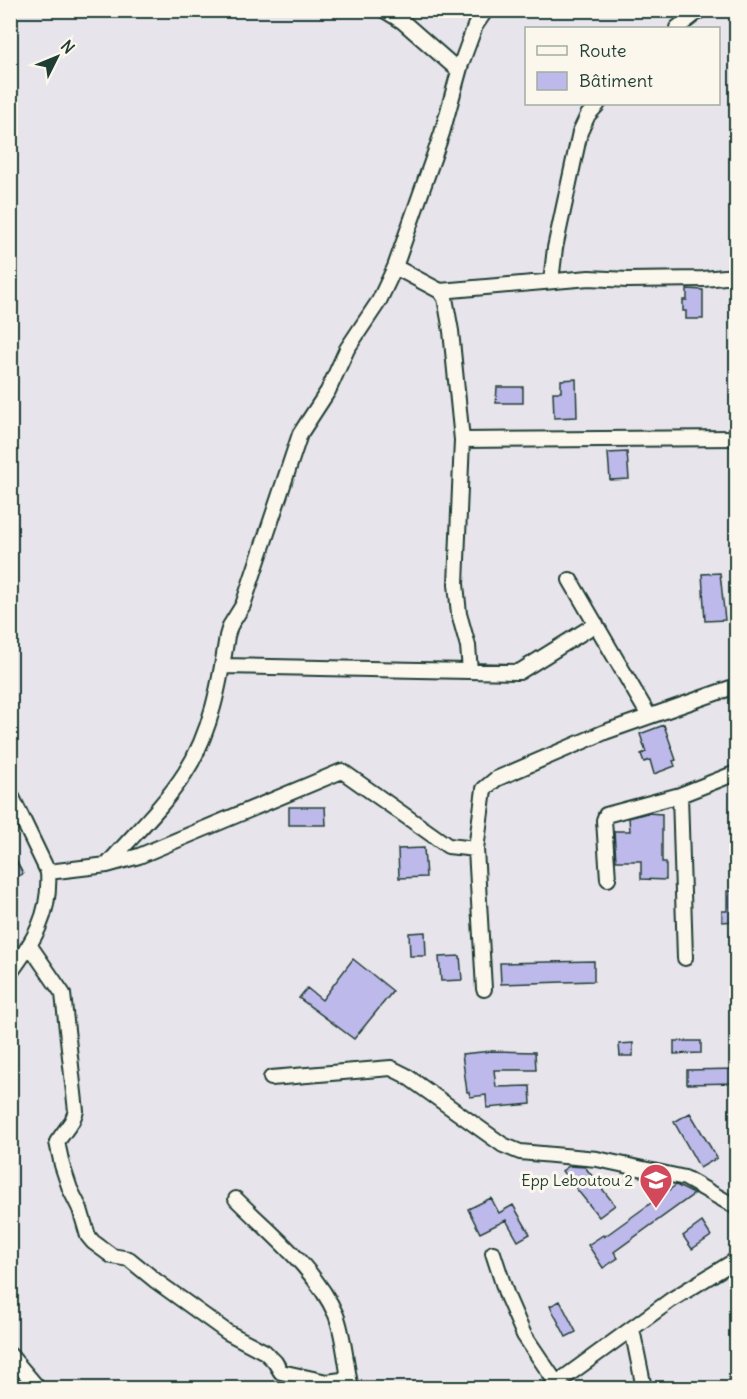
<svg xmlns="http://www.w3.org/2000/svg" width="747" height="1399" font-family="Delius,sans-serif">
  <style>
    .building { fill: #bdb9ea; stroke: #1f3d34; stroke-width: 1.5 }
    .lines { fill: none; stroke-linecap: round; stroke-linejoin: round }
    .minor-casing { stroke: #1f3d34; stroke-width: 18 }
    .minor { stroke: #fbf7ec; stroke-width: 14 }
    .labels { text-anchor: middle; dominant-baseline: central; stroke-width: 6; stroke-linejoin: round; paint-order: stroke }
    .poi-label { font-size: 16px; fill: #1f3d34; stroke: #fbf7ec; text-anchor: end }
  </style>
  <rect width="100%" height="100%" fill="#e8e4eb"/>
  <filter id="ink" filterUnits="userSpaceOnUse"><feTurbulence type="fractalNoise" baseFrequency=".0167" numOctaves="2"/><feDisplacementMap in="SourceGraphic" scale="12" xChannelSelector="R" yChannelSelector="G"/><feConvolveMatrix kernelMatrix="1 2 1 2 8 2 1 2 1" color-interpolation-filters="sRGB"/></filter>
  <g filter="url(#ink)">
    <path class="building" d="M687,289l16,1v29h-17v-8h-3v-11h4z
      M576,379l1,38 -23,1 -1,-26h8v-12z
      M497,387h26v16h-27z
      M627,452l2,27 -19,1 -2,-27z
      M720,573l5,47 -20,1 -3,-47z
      M664,725l12,35 -3,1 2,5 -21,8 -4,-14 -6,2 -3,-8 5,-2 -6,-18z
      M289,807h36l1,18h-37z
      M647,813l15,1v48h4v18l-25,-1v-18h-25l-2,-30h16l-1,-13z
      M424,848l2,29 -27,1 -1,-29z
      M10,849l13,25 -13,6z
      M727,891h9v30l-14,1v-11h5z
      M425,932l1,24h-16l-1,-23z
      M460,956l2,24 -21,1 -2,-24z
      M353,959l40,32 -39,48 -55,-41 8,-10 15,12z
      M594,961v20l-93,3 -1,-21z
      M674,1041h27v12l-27,1z
      M633,1043v13h-13l-1,-12z
      M492,1051l43,1 1,18h-42l2,17 34,-1 1,18 -44,4 -1,-13 -16,2 -1,-5h-2l-5,-38z
      M735,1069v14l-48,1v-14z
      M690,1113l27,45 -17,10 -26,-46z
      M569,1166l16,1 30,38 -16,12 -37,-46z
      M676,1185l18,9 -80,58 4,6 -15,10 -15,-23 15,-10 1,2z
      M491,1198l8,15 14,-8 17,29 -12,7 -12,-21 -26,13 -12,-24z
      M702,1222l9,14 -19,13 -9,-13z
      M560,1301l16,31 -10,5 -16,-31z"/>
    <g class="lines">
      <defs>
        <path id="minor" d="M384,10l18,11 57,50
          M677,28l23,-18
          M395,267l45,24 5,7 6,33 11,109 -6,144 3,30 9,32 2,25
          M551,281l4,-33 25,-116 8,-17 10,-11
          M440,291l149,-13 39,2 75,-1 33,-3
          M462,440l274,-2
          M570,580l79,136
          M222,666l297,6 77,-48
          M10,793l38,79 59,-7 32,-9 203,-85 106,75 28,3 8,-60 12,-10 109,-47 131,-46
          M680,795l5,163
          M476,849l8,140
          M107,865c26,-30 57,-59 78,-92 26,-40 35,-91 42,-137l3,-10 13,-21 57,-171 28,-43 19,-42 32,-48 16,-34 47,-134 19,-69 14,-38 11,-16
          M608,879l-4,-59 2,-5 74,-20 56,-22
          M30,946l33,48 13,117 -4,10 -15,21 5,23 8,24 10,20 8,27 5,6 19,14 17,3 27,22 71,51 38,20 10,10 6,10 46,10 22,-3
          M10,973c24,-32 41,-59 38,-101
          M271,1078l120,-10 14,7 98,70 17,7 77,7 88,19 51,29
          M236,1199c35,35 80,70 100,116 8,20 10,52 15,73
          M493,1253l14,43 17,39 33,49
          M632,1329l12,59
          M10,1355l28,33
          M550,1388l121,-88 65,-40"/>
      </defs>
      <use href="#minor" class="minor-casing"/>
      <use href="#minor" class="minor"/>
    </g>
  </g>
  <defs>
    <symbol id="school-pin" viewBox="-11 -11 22 30"><path d="M0 17L-7.5 6A9.5 9.5 0 1 1 7.5 6Z" fill="#d1495b" stroke="#fbf7ec"/><path d="M0-5L7-2L0 1L-7-2ZM-4 1L0 2.5L4 1V4Q0 6-4 4Z" fill="#fff"/></symbol>
  </defs>
  <g fill-rule="evenodd">
    <use href="#school-pin" x="637" y="1161" width="38" height="52"/>
  </g>
  <g class="labels">
    <g class="poi-label">
      <text x="633" y="1180">Epp Leboutou 2</text>
    </g>
  </g>
  <rect width="747" height="1399" fill="none" stroke="#fbf7ec" stroke-width="36"/>
  <rect x="18" y="18" width="711" height="1363" fill="none" stroke="#1f3d34" stroke-width="2" filter="url(#ink)"/>
  <rect x="525" y="27" width="195" height="78" fill="#fbf7ec" stroke="#a3ada2" stroke-width="1.5"/>
  <rect x="537" y="46" width="30" height="9" fill="#fbf7ec" stroke="#a3ada2" stroke-width="1.5"/>
  <text x="579" y="57" font-size="18" fill="#1f3d34">Route</text>
  <rect x="537" y="72" width="30" height="18" fill="#bdb9ea" stroke="#a3ada2" stroke-width="1.5"/>
  <text x="579" y="87" font-size="18" fill="#1f3d34">Bâtiment</text>
  <g transform="translate(57 57) rotate(47)" stroke="#fbf7ec" stroke-width="4.5" paint-order="stroke">
  <path d="M0-4.5L10 22L0 15L-10 22Z" fill="#1f3d34"/>
  <text y="-9" font-size="16" font-weight="bold" text-anchor="middle" fill="#1f3d34">N</text>
  </g>
</svg>
